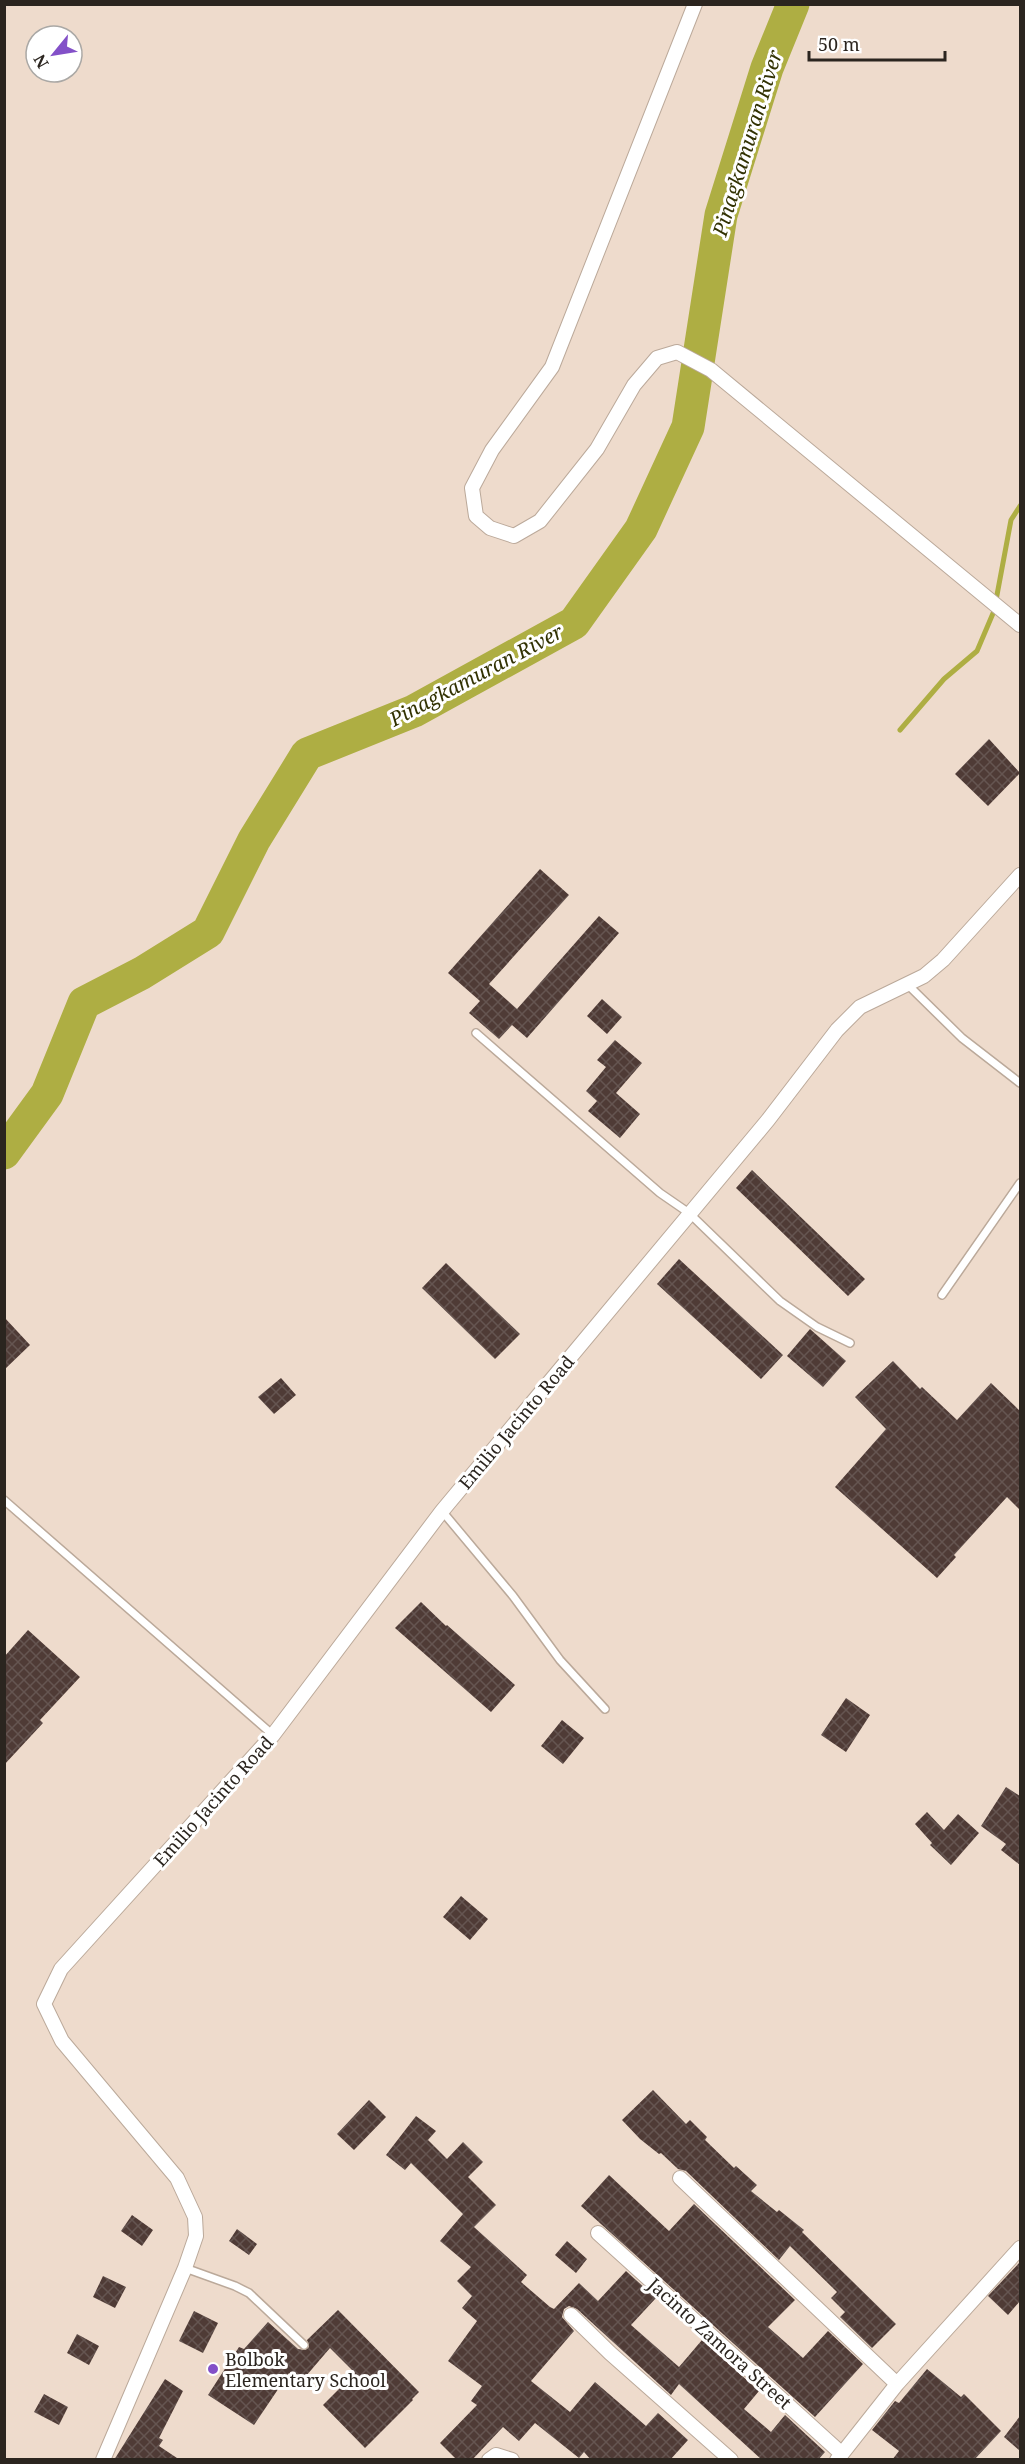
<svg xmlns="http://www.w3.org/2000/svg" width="1025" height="2464" font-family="'Noto Serif',serif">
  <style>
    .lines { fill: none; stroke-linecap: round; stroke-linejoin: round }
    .stream { stroke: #aeae43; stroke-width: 5 }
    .river { stroke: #aeae43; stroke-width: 33 }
    .building { fill: url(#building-cross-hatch) }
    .service-casing { stroke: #bba99a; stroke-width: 10 }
    .minor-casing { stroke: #bba99a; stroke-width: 16 }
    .service { stroke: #fff; stroke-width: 7 }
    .minor { stroke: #fff; stroke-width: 14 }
    .poi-dot { fill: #8350c8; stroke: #fff; stroke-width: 2 }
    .labels { text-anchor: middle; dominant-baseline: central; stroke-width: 6; stroke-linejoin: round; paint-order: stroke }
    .street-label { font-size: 18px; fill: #2b251f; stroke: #fff }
    .poi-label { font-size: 18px; fill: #2b251f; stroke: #fff; text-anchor: start }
    .water-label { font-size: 20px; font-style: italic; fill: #323203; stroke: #fff }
  </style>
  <defs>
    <pattern id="building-cross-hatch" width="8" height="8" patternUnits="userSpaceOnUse" patternTransform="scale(1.5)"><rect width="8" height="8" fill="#4f3b36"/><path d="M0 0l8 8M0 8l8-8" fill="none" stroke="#655551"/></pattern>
  </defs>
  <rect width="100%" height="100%" fill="#eedbcc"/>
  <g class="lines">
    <path class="stream" d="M900,730l44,-51 33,-28 17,-40 17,-91 9,-14"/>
    <path class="river" d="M4,1153l43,-59 37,-91 58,-30 66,-41 46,-92 53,-86 107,-43 160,-88 67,-94 47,-102 33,-212 46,-147 26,-64"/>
  </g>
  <path class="building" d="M989,739l31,34 -32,33 -33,-32z
    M540,869l29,26 -80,89 28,25 82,-93 20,17 -92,105 -15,-13 -13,14 -30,-26 11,-12 -32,-28z
    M602,999l20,18 -15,17 -20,-18z
    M615,1040l27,23 -26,30 24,21 -20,24 -32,-27 9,-10 -11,-10 20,-24 -9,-7z
    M752,1170l113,109 -17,17 -112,-108z
    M679,1259l104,96 -22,24 -104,-95z
    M446,1263l74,71 -25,25 -73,-71z
    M4,1317l26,28 -26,25z
    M810,1329l36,32 -23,26 -36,-31z
    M893,1361l27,28 2,-2 35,33 34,-37 29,28v99l-13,-13 -53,58 2,2 -19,21 -102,-91 51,-58 -31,-32z
    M281,1378l15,17 -22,19 -16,-17z
    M421,1602l25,24 1,-1 68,60 -24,27 -96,-84z
    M28,1630l52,47 -40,43 3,3 -39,42v-108z
    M846,1698l24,17 -24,37 -25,-17z
    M562,1720l22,18 -21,26 -22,-18z
    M1006,1787l14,9v69l-19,-15 5,-6 -25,-18z
    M927,1812l17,18 14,-16 21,19 -28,32 -21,-20 2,-2 -17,-19z
    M461,1896l27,23 -18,21 -27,-23z
    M653,2090l33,34 4,-4 17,17 -2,3 29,28 2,-2 21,19 -6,6 26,21 2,-2 25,20 -2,2 94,92 -24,24 -32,-31 5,-5 -14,-14 6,-6 -47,-46 -11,14 -93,-89 -8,-2 -17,-16 -2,1 -19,-15 -18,-19z
    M369,2100l17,17 -32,33 -17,-16z
    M416,2116l20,15 -8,9 19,19 16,-17 20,20 -15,15 28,28 -22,22 53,48 -6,7 29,25 4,2 25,-26 19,18 28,-30 30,27 -25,27 48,42 23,-27 57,51 -15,18 27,23 14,-17 40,37 -7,8h-56l-83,-76 -8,11 -94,-86 -8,-3 -5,3 -2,8 12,14 -43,50 39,31 25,-30 51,44 12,-13 30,27 -18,20h-79l-7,-8 -5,6 -44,-35 -16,18 -16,-14 -31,33h-15l-17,-17 37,-38 -6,-4 11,-15 -34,-25 29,-40 -15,-13 10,-12 -15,-15 14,-14 -31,-26 23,-27 -52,-51 -6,7 -19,-15z
    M609,2175l60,56 25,-27 101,96 -27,27 35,31 25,-27 35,33 -48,53 -234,-211z
    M132,2215l21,15 -11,16 -21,-15z
    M237,2229l20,15 -8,11 -20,-14z
    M567,2241l20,18 -11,14 -21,-18z
    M1020,2262v39l-12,14 -20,-19z
    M103,2276l23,11 -11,21 -22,-11z
    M338,2310l81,82 -7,7 1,1 -48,48 -42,-43 32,-32 -25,-25 -30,35 -11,-10 -35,52 -46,-30 31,-48 5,2 24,-27 30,27 7,1 4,-3 -2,-7z
    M194,2311l24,12 -15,30 -24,-12z
    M77,2334l22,12 -10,19 -22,-12z
    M927,2369l34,28 3,-3 37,37 -27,29h-82l7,-9 -27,-21 23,-29 4,2z
    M165,2379l18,12 -24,47 4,2 -4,6 21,14h-66z
    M44,2394l24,13 -9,18 -25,-13z
    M1020,2416v35l-16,-14z"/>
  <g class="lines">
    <defs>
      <path id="service" d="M907,984l55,54 58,45
        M476,1033l184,160 29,20 91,88 37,26 33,16
        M942,1295l78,-112
        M4,1500l269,235
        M442,1511l71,85 47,64 45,49
        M185,2268l50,18 14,7 55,52"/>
      <path id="minor" d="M695,4l-143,363 -60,83 -20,38 4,28 14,12 24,8 26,-15 57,-72 37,-64 23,-27 20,-6 34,18 309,255
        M680,2178l217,206
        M598,2233l244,221
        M571,2315l39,38 121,107
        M103,2460l82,-192 11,-32 -1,-19 -18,-39 -115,-137 -18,-37 17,-35 212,-234 169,-224 326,-391 69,-90 23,-23 64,-31 19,-16 77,-85
        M489,2460l7,-5 16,5
        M837,2460l60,-76 123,-136"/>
    </defs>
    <use href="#service" class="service-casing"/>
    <use href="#minor" class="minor-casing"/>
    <use href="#service" class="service"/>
    <use href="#minor" class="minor"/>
  </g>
  <circle class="poi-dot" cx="213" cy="2369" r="6"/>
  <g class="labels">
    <g class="street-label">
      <text transform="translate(516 1422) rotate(-50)">Emilio Jacinto Road</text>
      <text transform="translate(213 1801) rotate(-48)">Emilio Jacinto Road</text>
      <text transform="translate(720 2343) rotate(42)">Jacinto Zamora Street</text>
    </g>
    <g class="poi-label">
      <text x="225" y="2359">Bolbok<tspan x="225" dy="21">Elementary School</tspan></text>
    </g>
    <g class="water-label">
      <text transform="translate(747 143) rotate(-73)">Pinagkamuran River</text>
      <text transform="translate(476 675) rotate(-28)">Pinagkamuran River</text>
    </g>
  </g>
  <rect width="1025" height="2464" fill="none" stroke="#2b251f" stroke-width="12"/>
  <g transform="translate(54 54) rotate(240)"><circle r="28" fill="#ffffff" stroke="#aaa8a5" stroke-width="1.5"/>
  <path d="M0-4.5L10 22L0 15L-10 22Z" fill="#8350c8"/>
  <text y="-9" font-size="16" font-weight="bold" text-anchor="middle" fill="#2b251f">N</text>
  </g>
  <path d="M809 51v9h136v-9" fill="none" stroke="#2b251f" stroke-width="3"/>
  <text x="818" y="51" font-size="18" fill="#2b251f" stroke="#ffffff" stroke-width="4.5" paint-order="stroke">50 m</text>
</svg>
